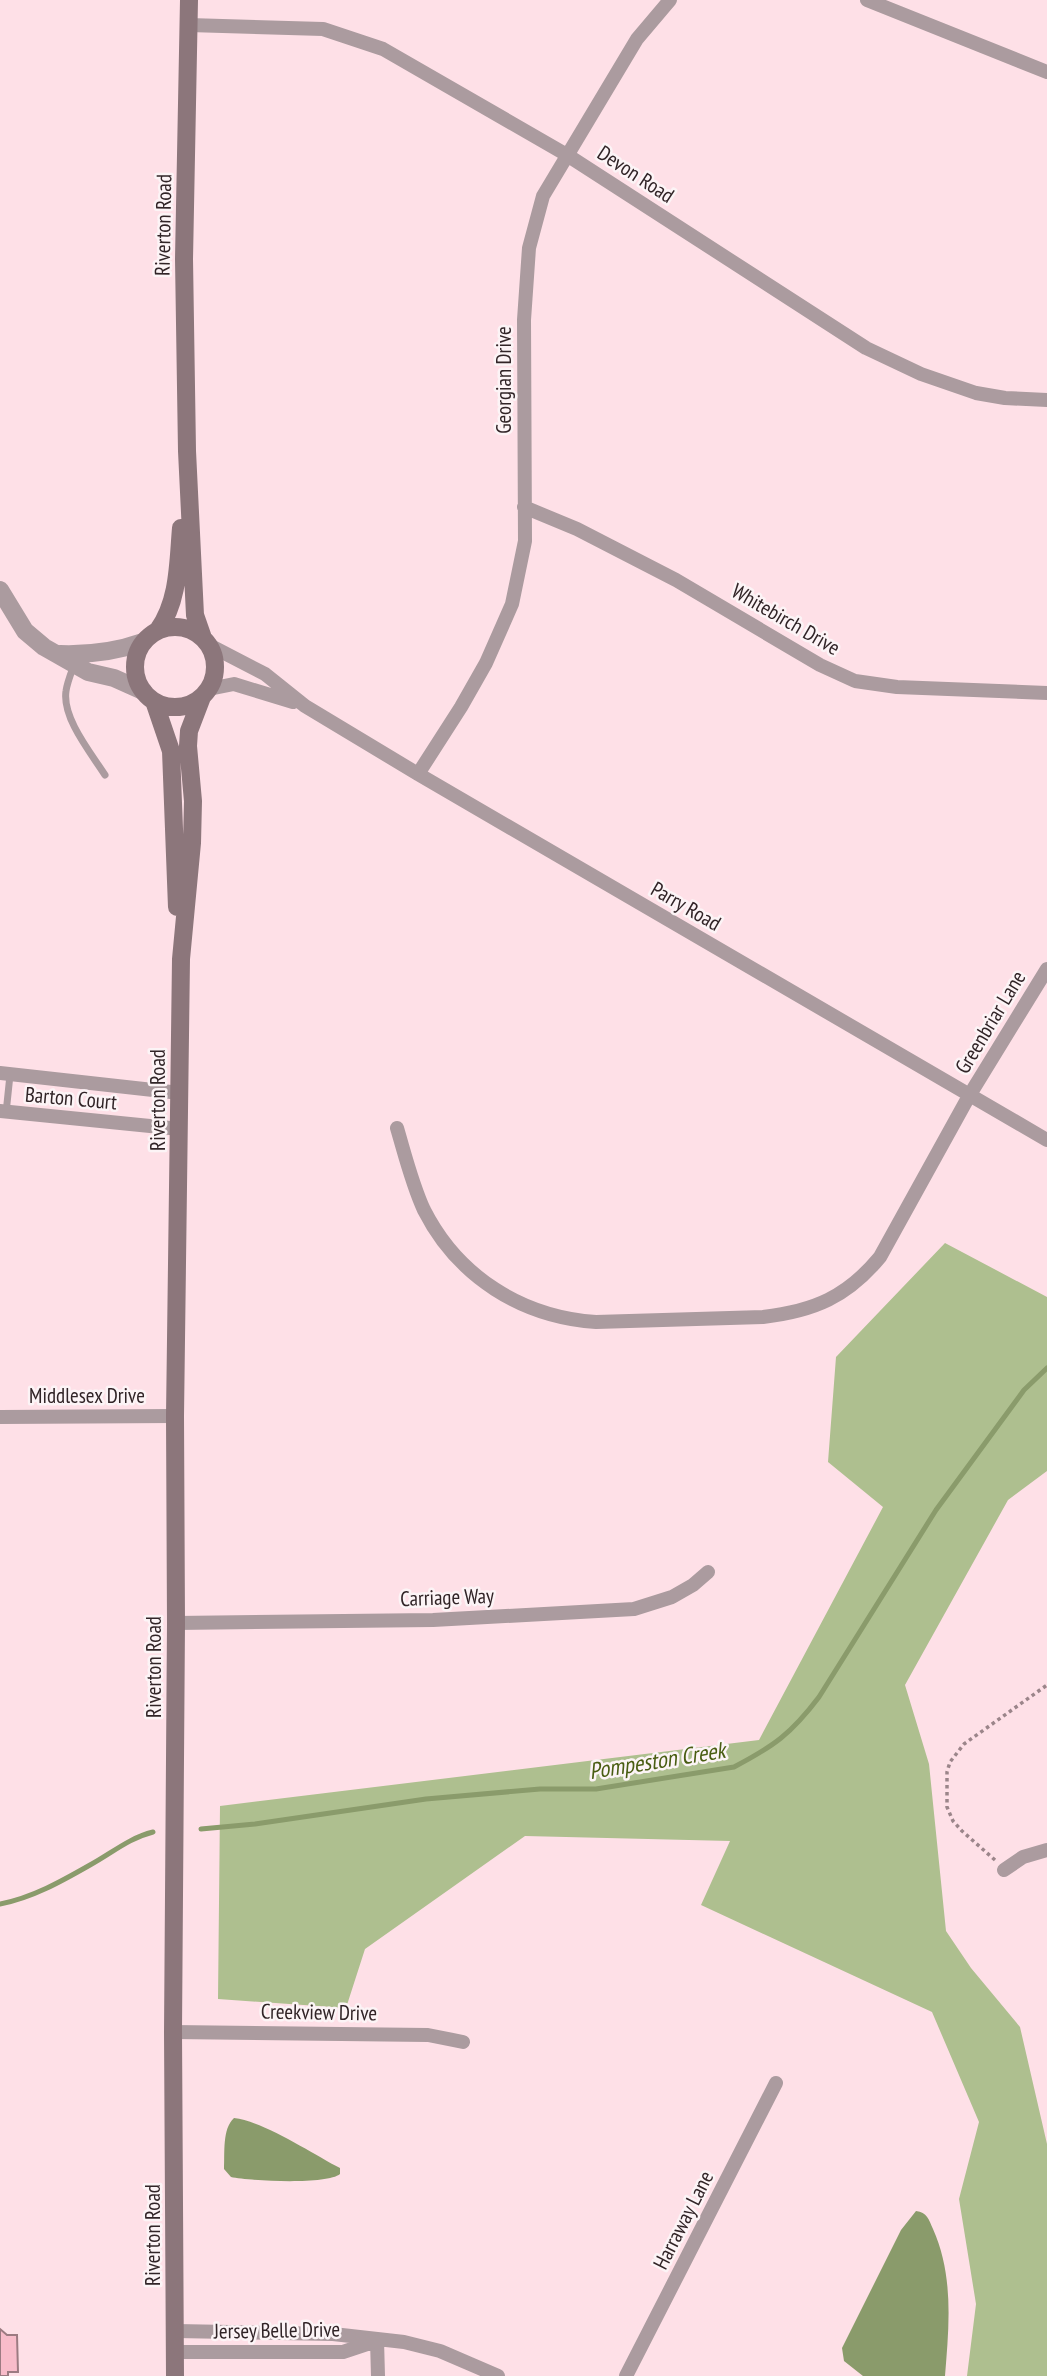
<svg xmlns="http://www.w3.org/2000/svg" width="1047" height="2376" font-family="'PT Sans Narrow',sans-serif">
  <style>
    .green { fill: #aebf8f }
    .water { fill: #8a9b6b }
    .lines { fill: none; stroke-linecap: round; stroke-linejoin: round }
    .stream { stroke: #8a9b6b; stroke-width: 5 }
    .building { fill: #f8bcca; stroke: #9c7b82; stroke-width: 2 }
    .path { stroke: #9b858a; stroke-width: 3.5; stroke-dasharray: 3.5 3.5; stroke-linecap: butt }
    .service { stroke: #ab9b9f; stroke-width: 7 }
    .minor { stroke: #ab9b9f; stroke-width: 14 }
    .tertiary { stroke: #ab9b9f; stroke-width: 18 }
    .secondary { stroke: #8c767b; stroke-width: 18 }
    .labels { text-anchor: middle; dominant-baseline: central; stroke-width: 5; stroke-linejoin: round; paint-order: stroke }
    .street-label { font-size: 21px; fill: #312427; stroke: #fcf4f6 }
    .water-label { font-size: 23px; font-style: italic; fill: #495d12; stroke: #fcf4f6 }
  </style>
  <rect width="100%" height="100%" fill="#fee0e7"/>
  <path class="green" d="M945,1243l102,54v174l-39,29 -103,185 24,79 17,167 25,37 49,59 27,117v232h-80l9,-72 -17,-105 20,-77 -47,-110 -231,-107 29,-64 -205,-5 -160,113 -19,59 -128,-9 2,-193 539,-66 124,-233 -55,-45 8,-105z"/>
  <path class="water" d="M234,2118c29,3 79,36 106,50v6c-13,11 -90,7 -109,3l-7,-8c1,-16 -2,-40 10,-51z
    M916,2211c11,1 13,9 17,18 21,47 16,98 12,147h-82l-19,-15 -2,-13 59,-118z"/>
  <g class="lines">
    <path class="stream" d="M201,1829l54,-5 171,-25 114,-10h56l138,-22c40,-21 57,-33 85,-70l117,-187 88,-120 23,-22
      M0,1904c32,-6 62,-23 90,-39 22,-12 39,-27 63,-33"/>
  </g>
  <path class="building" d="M0,2329l7,6h10l1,37h-10v4h-8z"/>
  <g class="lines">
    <path class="path" d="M995,1860l-33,-29 -9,-10 -6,-14v-35l3,-10 14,-18 83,-59"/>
    <path class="service" d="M74,665c-3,8 -7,18 -8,26 -4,27 25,62 39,84
      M6,1113l4,-38"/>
    <path class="minor" d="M867,0l180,72
      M189,25l134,4 60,20 184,106 299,193 55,26 55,19 29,5 42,2
      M524,507l53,22 99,51 144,85 35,16 42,6 150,6
      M209,645l56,29 40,32 113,68 629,366
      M209,689l25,-5 59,18
      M418,774l43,-67 25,-44 26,-59 13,-63 -1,-221 5,-72 14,-52 94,-157 33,-39
      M0,1073l180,20
      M0,1111l180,18
      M397,1128c8,27 15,56 27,82 34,67 98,107 172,112l167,-5c51,-6 84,-20 117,-60l89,-161 78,-127
      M0,1417l175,-1
      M176,1623l257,-3 201,-11 38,-12 21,-12 15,-13
      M1004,1870l19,-13 24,-7
      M173,2032l255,3 35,7
      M176,2331l157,3 71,8 36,9 58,25
      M377,2340l1,36
      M176,2352h167l33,-11
      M626,2376l150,-293"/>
    <path class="tertiary" d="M0,590l25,41 19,16 44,25 26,6 29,13
      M60,654c30,1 55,-2 83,-12"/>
    <path class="secondary" d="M189,0l-5,259 3,192 8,164 8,23
      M135 667a40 40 0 1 1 80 0a40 40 0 1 1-80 0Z
      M158,630c21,-29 20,-68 23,-102
      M154,701l17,50 6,156
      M175,2376l-2,-344 3,-409 -1,-207 6,-457 11,-116 1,-42 -5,-55 1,-15 13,-34"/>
  </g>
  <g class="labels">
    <g class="street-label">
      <text transform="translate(636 174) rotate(33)">Devon Road</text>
      <text transform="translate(163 225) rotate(-89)">Riverton Road</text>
      <text transform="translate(503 380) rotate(-90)">Georgian Drive</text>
      <text transform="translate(786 619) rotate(30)">Whitebirch Drive</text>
      <text transform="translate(686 906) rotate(30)">Parry Road</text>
      <text transform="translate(990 1022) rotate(-59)">Greenbriar Lane</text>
      <text transform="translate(71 1098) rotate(5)">Barton Court</text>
      <text transform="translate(157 1100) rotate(-90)">Riverton Road</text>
      <text x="87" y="1395">Middlesex Drive</text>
      <text transform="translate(447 1597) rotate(-2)">Carriage Way</text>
      <text transform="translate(153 1667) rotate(-90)">Riverton Road</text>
      <text transform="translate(319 2012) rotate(1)">Creekview Drive</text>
      <text transform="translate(683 2220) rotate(-63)">Harraway Lane</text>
      <text transform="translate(152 2235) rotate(-90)">Riverton Road</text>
      <text transform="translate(277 2330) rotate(-1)">Jersey Belle Drive</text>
    </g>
    <g class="water-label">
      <text transform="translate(657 1760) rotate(-9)">Pompeston Creek</text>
    </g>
  </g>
</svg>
